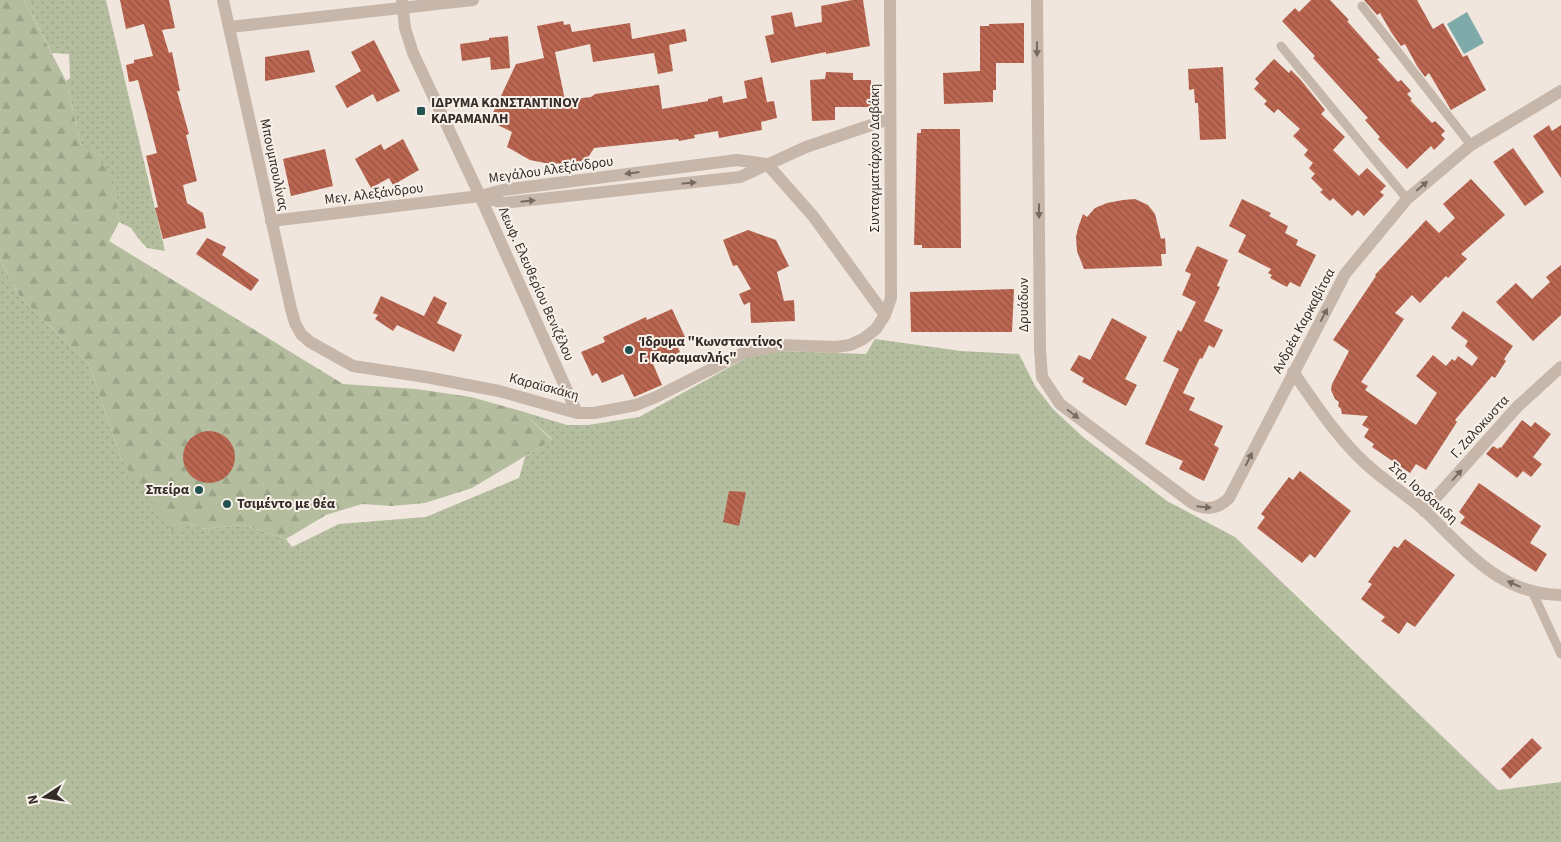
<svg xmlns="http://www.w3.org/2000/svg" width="1561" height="842" font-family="'Source Sans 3',sans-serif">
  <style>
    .grass { fill: url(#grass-dots) }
    .forest { fill: url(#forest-firs) }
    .water { fill: #7faaaa }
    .building { fill: url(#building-back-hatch) }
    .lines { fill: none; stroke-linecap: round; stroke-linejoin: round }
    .service { stroke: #c7b6aa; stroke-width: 9 }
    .minor { stroke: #c7b6aa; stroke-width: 12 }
    .oneway { fill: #776a63 }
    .poi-dot { fill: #235253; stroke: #f8f1e9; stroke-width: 2 }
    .labels { text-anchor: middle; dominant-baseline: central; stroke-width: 4; stroke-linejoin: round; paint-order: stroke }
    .poi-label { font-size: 14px; font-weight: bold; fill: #352c29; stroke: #f8f1e9; text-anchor: start }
    .street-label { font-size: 14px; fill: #352c29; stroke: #f8f1e9 }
  </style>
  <defs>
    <pattern id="grass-dots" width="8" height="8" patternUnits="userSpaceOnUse" patternTransform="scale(1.25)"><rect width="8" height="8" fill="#b4be9f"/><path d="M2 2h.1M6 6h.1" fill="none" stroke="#9ba389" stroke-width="1.8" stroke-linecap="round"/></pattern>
    <pattern id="forest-firs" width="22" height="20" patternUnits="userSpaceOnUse" patternTransform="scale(1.25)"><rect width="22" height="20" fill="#b4be9f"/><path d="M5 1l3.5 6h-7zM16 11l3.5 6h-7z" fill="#9ba389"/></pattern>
    <pattern id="building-back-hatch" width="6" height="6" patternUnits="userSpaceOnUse" patternTransform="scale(1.25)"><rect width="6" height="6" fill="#ba6651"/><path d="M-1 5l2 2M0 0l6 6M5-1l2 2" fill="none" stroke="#985443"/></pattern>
  </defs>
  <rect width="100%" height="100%" fill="#f0e6dd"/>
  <path class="grass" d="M24,0h82l59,251 -18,-3 -9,-10 -7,-10 -12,-6 -3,-26 -35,-50 -15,-65 4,-3 -1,-24 -17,-1z
    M0,259l20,38 69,67 33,97 69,62 9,6 43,-4 43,14 6,8 47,-23 87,-7 93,-39 6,-21 27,-18 -31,-28 46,14h21l51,-8 109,-60 33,-6 85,3 9,-15 86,12 58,3 16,32 18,23 30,28 84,64 68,36 263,253 63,-8v60h-1561z"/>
  <path class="forest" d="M0,0h24l42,81 15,65 13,4 14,23 8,23 3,26 -10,19 234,143 73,5 55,8 50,14 31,29 -80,48 -47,15 -33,3 -30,-2 -36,11 -40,24 -43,-14 -43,4 -9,-6 -18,8 -51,-70 -33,-97 -69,-67 -20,-38z"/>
  <path class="water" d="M1467,12l17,31 -20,11 -17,-30z"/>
  <path class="building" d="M120,0h49l6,28 -13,2 7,23 3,-1 8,39h-3l12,43 -3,1 11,46 -14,4 4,18 16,10 3,15 -43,11 -8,-31 3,-1 -12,-51 11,-3 -19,-73 -9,2 -3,-17 8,-2v-3l19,-4 -9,-32 -18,5z
    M852,0h11l7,46 -44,8v-2l-55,11 -6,-27 9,-2 -3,-18 21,-4 3,15 27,-5 -1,-16z
    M1311,0h19l19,20 -2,1 33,37 -3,1 21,23 3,-2 10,11 -4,3 5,5 -2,1 22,23 3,-2 10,10 -4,4 4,4 -11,11 -3,-4 -24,23 -29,-30 2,-2 -15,-17 3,-2 -55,-60 2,-2 -33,-35 13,-13 4,4z
    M1364,0h53l16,29 10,-6 20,34 4,-2 19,35 -35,20 -22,-37 -4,4 -8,-11 -12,-22 -4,2 -10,-14 -11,-19 -3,2z
    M563,21l1,4 6,-1 2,8 58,-9 2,16 53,-10 2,12 -18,4 4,26 -15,3 -4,-21 -61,9 -3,-18 -35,8 10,48 26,-3 4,-3 64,-9 3,24 46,-8v-2l14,-3 1,7 24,-5 -3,-17 18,-4 5,25 7,-1 3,17 -16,4 1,8 -43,8 -1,-7 -24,4 1,3 -16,3 -1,-2 -84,9 -5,8 -8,5 -10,3 -26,-1 -15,-3 -23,-13 5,-15 -16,-8 3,-6 -7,-3 24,-51 28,-6 -7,-32z
    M1024,23v40h-28v27h-3v12l-49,2 -1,-31 37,-2v-45h9v-2z
    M508,36l2,32 -19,2 -1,-13 -28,4 -2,-17 29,-4v-2z
    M374,40l26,51 -23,11 -4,-8 -26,14 -12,-22 26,-15 -10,-19z
    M309,50l6,22 -50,9v-24z
    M1274,59l15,14 2,-3 9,9 25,31 -4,4 24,23 -12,13 26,26 8,-8 19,18 -6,6 4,3 -20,21 -6,-6 -6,6 -19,-18 -3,3 -10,-9 3,-2 -12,-12 4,-4 -6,-6 4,-5 -9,-8 4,-5 -15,-14 7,-7 -22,-20 -4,4 -10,-9 3,-3 -13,-12 5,-6 -4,-4z
    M1223,67l3,72 -26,1 -2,-37h-3l-1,-14 -5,1 -1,-21z
    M826,72l27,1v7h18v27h-36v13l-23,1 -2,-41 15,-1z
    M1549,125l3,6 9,-6v53l-28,-42z
    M921,129h39l1,119h-39v-3h-8l3,-112h4z
    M403,139l16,31 -26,15 -4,-7 -18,10 -16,-29 26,-15 3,6z
    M1513,148l31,44 -19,14 -32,-44z
    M325,149l8,37 -42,10 -8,-37z
    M1471,179l34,36 -44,39 6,5 -19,19 -2,-2 -26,27 -8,-8 -17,18 9,6 -43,63 7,4 -3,4 51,35 21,-32 -21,-17 17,-21 13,11 6,-7 3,2 3,-5 14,10 6,-8 -13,-12 3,-5 -17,-13 12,-17 50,35 -9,13 2,2 -11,17 -3,-2 -37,44 2,2 -31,48 -10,-6 -6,9 -38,-26 2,-3 -10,-7 5,-8 -7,-4 6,-9 -26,-2 -1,-5 -3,-3 1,-4 -4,-3 -4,-9 1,-6 17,-33 -16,-11 43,-64 -1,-1 51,-55 13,13 16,-15 -12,-14z
    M1135,199l13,6 7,9 6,25 4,-1 1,16h-5l1,12 -78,3 -7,-18 -1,-14 2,-9 5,-14 4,3 8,-9 12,-5 16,-3z
    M1242,199l29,14 -2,3 19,10 -3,7 13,7 -2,5 20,10 -16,32 -10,-5 -3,5 -17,-9 2,-3 -4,-2 3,-4 -33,-17 8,-17 -17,-9z
    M748,230l28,10 13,26 -12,6 7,29 10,-1 1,21 -44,2 -1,-21 -6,3 -5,-11 12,-5 -14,-24 -4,1 -10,-26z
    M207,238l19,9 -4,8 37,25 -8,11 -55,-37z
    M1197,246l31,14 -11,26 3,1 -16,34 19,9 -9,18 -5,-3 -7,14 -2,-1 -17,35 12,5 -6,12 34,16 -9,19 5,3 -15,33 -25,-12 4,-8 -38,-17 34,-75 -16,-8 15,-31 3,2 15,-30 -14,-7 9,-21 -6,-3z
    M1561,265v50l-28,26 -37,-39 20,-19 16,16 18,-17 -4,-5z
    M1014,289l-2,43h-101l-1,-40z
    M381,296l43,20 10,-20 13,7 -10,20 25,12 -8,17 -57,-27 -4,6 -18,-12 3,-4 -5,-2z
    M672,309l14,30 -10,5 4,8 -27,12 9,21 -28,12 -11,-23 -21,9 -5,-10 -5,3 -11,-24 24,-10 -2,-5 43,-20 1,3z
    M1112,318l35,19 -22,42 12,6 -11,21 -44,-24 2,-4 -14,-8 9,-15 11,5z
    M1522,420l9,7 4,-5 16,12 -18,23 9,7 -11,13 -8,-6 -6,7 -31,-24 7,-8 5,3 2,-2 1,1z
    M183 457a26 26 0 1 1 52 0a26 26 0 1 1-52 0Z
    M1300,471l51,40 -36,47 -5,-4 -8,9 -45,-35 8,-11 -4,-3 28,-37 4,3z
    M1479,483l62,43 -11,17 17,11 -11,18 -76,-49 5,-6 -6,-5z
    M729,491l17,1 -7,34 -16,-4z
    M1405,539l50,36 -40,52 -8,-5 -8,12 -18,-13 4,-4 -24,-18 11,-15 -4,-2 26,-36 4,2z
    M1532,738l10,10 -32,31 -9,-10z"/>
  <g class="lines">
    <path class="service" d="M1362,6l109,139
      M1281,46l126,153
      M1532,591l29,63"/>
    <path class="minor" d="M223,0l68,309 4,14 6,11 9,8 43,24 73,11 73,14 78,22h17l42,-8 20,-8 87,-44 38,-8 55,2 14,-2 13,-6 13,-10 9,-14 6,-17 -1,-298
      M402,0l3,28 8,25 67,143 97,217
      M1037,0l3,349 2,28 18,27 132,99c13,8 26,6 37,-5l116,-224 62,-75 64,-54 90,-54
      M230,27l243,-27
      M480,196l24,7 236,-26 66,-30 83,-28
      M271,221l209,-25 23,-6 234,-30 30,4 46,52 72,99
      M1293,372c22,31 43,64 71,90 19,18 42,32 62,50 41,39 73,82 135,83
      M1424,511l94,-105 43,-39"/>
  </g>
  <defs><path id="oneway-solid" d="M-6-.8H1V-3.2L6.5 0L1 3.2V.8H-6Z" transform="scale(1.25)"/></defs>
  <g class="oneway">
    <use href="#oneway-solid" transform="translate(1037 49) rotate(90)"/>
    <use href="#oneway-solid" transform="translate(632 173) rotate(173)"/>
    <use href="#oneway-solid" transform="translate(689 183) rotate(-6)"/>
    <use href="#oneway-solid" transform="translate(1422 186) rotate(-40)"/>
    <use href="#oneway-solid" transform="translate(528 201) rotate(-6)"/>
    <use href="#oneway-solid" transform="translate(1039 211) rotate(90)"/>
    <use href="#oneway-solid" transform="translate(1324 315) rotate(-62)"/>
    <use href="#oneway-solid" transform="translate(1073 414) rotate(37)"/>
    <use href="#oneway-solid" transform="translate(1249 459) rotate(-63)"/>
    <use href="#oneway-solid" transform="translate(1457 475) rotate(-48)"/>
    <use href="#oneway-solid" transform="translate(1204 507) rotate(6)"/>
    <use href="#oneway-solid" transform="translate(1514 584) rotate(-156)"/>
  </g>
  <g class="poi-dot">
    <rect x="416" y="106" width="10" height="10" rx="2.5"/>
    <circle cx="629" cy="350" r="5"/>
    <circle cx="199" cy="490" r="5"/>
    <circle cx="227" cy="504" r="5"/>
  </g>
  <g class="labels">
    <g class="poi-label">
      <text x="431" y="103">ΙΔΡΥΜΑ ΚΩΝΣΤΑΝΤΙΝΟΥ<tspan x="431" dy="16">ΚΑΡΑΜΑΝΛΗ</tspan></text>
      <text x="639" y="342">Ίδρυμα "Κωνσταντίνος<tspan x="639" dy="16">Γ. Καραμανλής"</tspan></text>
      <text x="189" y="490" text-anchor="end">Σπείρα</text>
      <text x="237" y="504">Τσιμέντο με θέα</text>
    </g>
    <g class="street-label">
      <text transform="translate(875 158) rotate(-90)">Συνταγματάρχου Δαβάκη</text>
      <text transform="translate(274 165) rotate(78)">Μπουμπουλίνας</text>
      <text transform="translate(551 170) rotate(-8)">Μεγάλου Αλεξάνδρου</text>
      <text transform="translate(374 194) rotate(-7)">Μεγ. Αλεξάνδρου</text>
      <text transform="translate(536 284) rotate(66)">Λεωφ. Ελευθερίου Βενιζέλου</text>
      <text transform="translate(1024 305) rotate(-90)">Δρυάδων</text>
      <text transform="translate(1304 321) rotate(-62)">Ανδρέα Καρκαβίτσα</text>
      <text transform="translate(544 387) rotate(15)">Καραϊσκάκη</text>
      <text transform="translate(1480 427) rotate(-48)">Γ. Ζαλοκωστα</text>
      <text transform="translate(1423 493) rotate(41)">Στρ. Ιορδανιδη</text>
    </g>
  </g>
  <g transform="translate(45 797) rotate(258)" stroke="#f8f1e9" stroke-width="4" paint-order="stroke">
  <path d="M0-4L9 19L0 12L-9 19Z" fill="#352c29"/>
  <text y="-8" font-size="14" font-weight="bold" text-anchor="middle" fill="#352c29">N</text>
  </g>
</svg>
